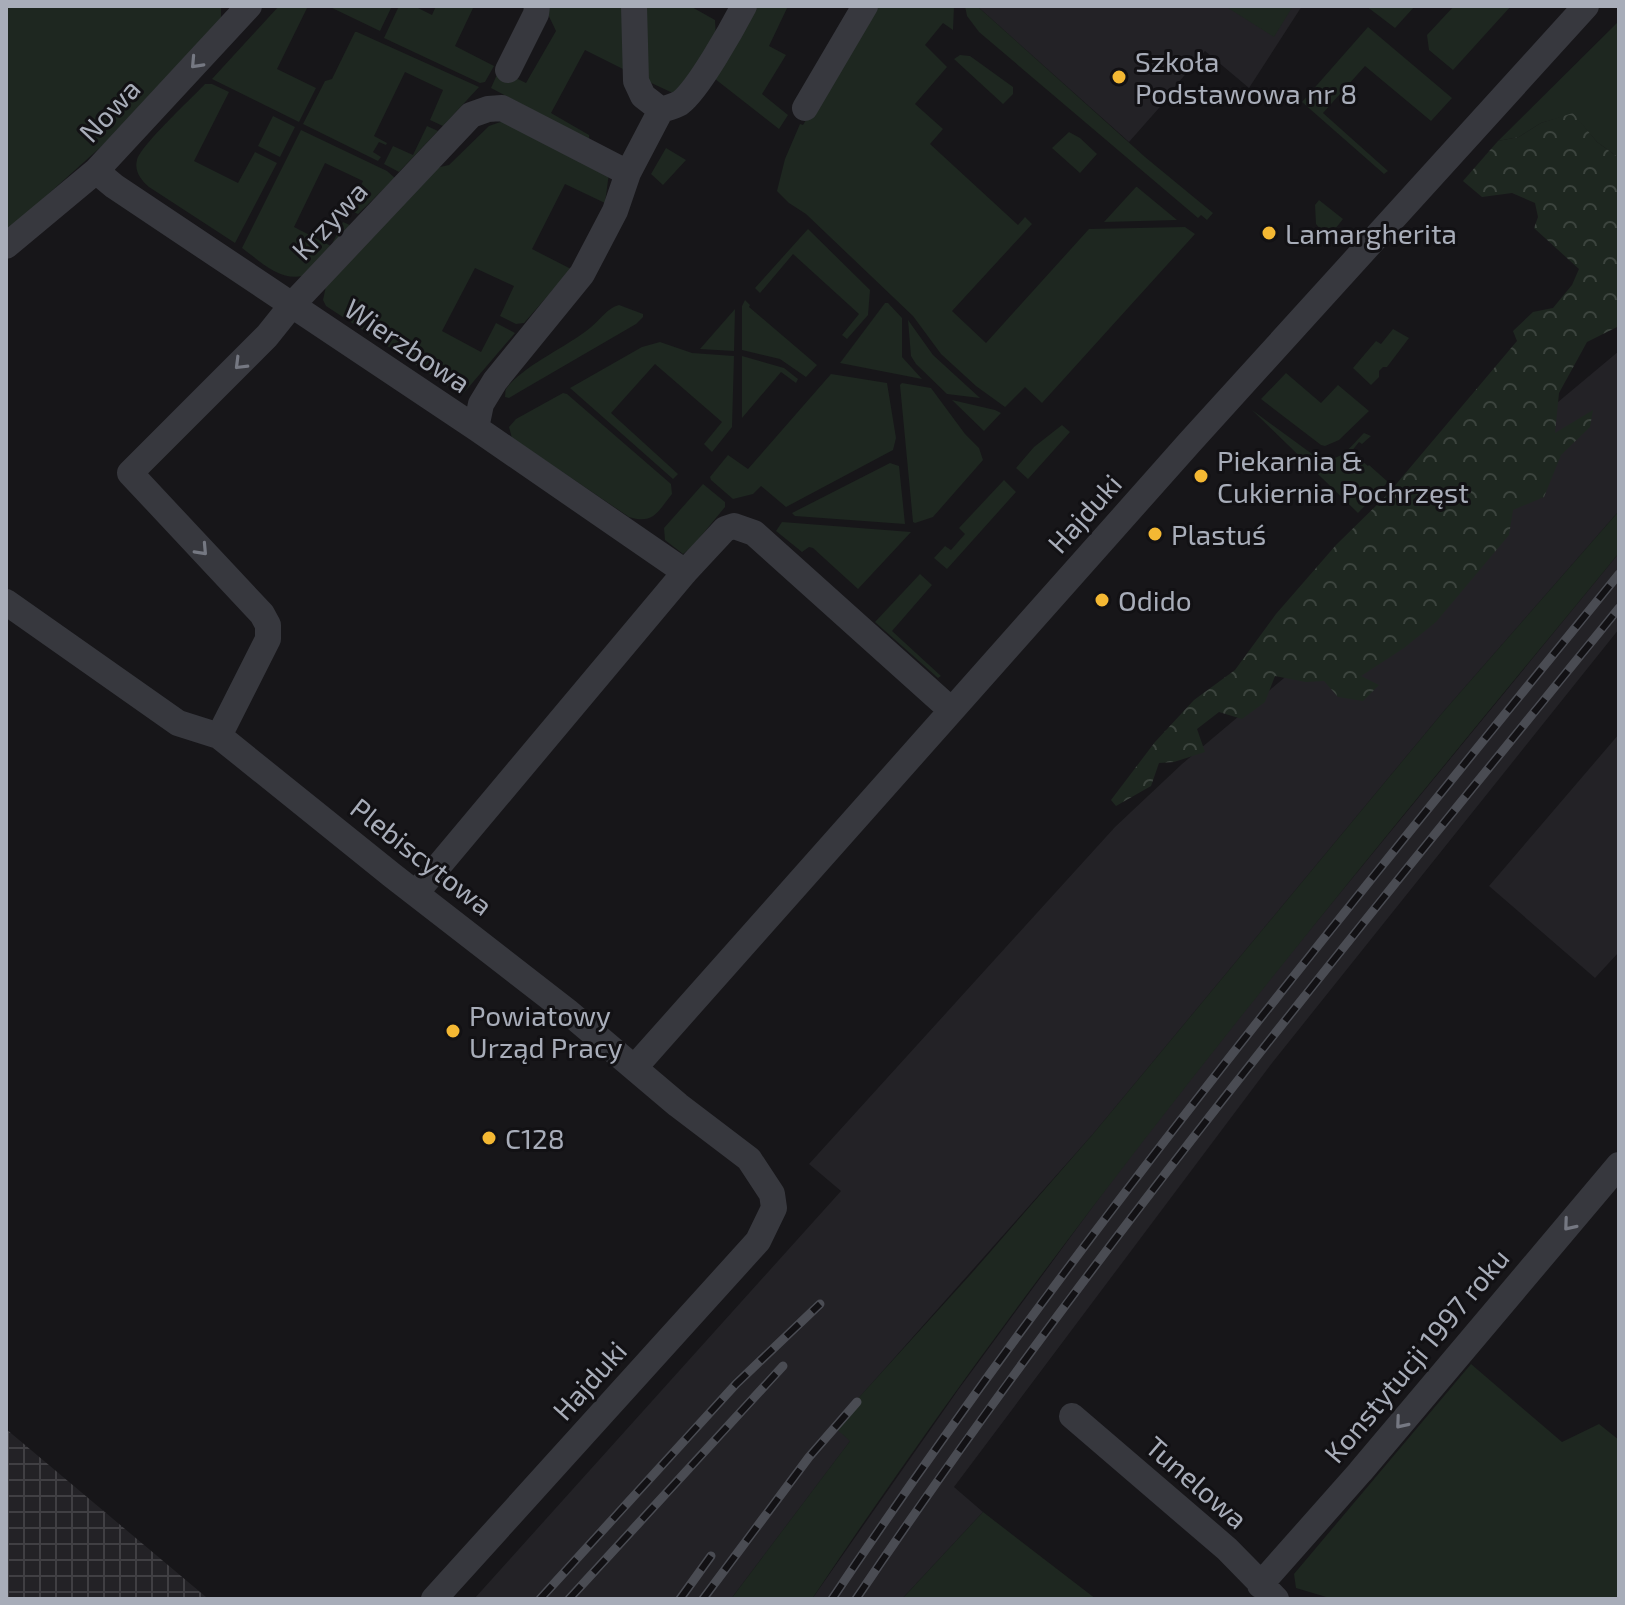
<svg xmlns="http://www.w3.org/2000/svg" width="1625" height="1605" font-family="'Exo 2',sans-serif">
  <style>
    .built { fill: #232226 }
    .industrial { fill: url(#industrial-grid) }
    .green { fill: #1e2720 }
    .forest { fill: url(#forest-crowns) }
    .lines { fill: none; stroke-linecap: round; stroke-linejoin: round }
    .minor { stroke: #37383e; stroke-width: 26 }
    .rail-casing { stroke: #4a4c53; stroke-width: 9 }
    .rail { stroke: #121114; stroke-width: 6; stroke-dasharray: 18; stroke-linecap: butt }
    .oneway { stroke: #757882 }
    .poi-dot { fill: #f4b833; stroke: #121114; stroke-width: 3 }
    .labels { text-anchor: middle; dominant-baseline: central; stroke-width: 6; stroke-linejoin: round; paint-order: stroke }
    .poi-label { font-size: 28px; fill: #a8adb9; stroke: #121114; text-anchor: start }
    .street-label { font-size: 28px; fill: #a8adb9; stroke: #121114 }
  </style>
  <defs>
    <pattern id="industrial-grid" width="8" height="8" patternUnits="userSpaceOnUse" patternTransform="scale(2)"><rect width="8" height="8" fill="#232226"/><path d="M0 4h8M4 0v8" fill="none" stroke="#403f43"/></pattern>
    <pattern id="forest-crowns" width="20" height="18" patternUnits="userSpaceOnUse" patternTransform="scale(2)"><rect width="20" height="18" fill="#1e2720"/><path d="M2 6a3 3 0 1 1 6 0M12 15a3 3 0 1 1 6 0" fill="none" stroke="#3c443e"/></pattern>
  </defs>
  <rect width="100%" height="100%" fill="#171619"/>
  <path class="built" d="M977,6h325l-53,82 -44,-37 -32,38 1,2 -45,51z
    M1619,351v160l-175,200 -351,423 -259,292 17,14 -120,159h-257l367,-408 -32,-27 306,-337 67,-63 108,-91 185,-192 83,-79z
    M1619,553v76l-347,434 -318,424 29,25 -81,87h-90l146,-209 169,-230 141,-179z
    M1619,734v218l-24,26 -106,-92z"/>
  <path class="industrial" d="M6,1429l200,168 -2,2h-198z"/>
  <path class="green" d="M6,6h215v13l-108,117 -107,96z
    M279,6h29l-31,63 39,19 -17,34 -87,-43z
    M328,6h64l-12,25z
    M399,6h15l18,9 4,-9h38l-19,40 39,20 -9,16 -5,1 -96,-45z
    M544,6h83l2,66 -44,-22 -34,63 38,22v5l-98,-52 8,-18 27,13 30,-52z
    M642,6h48l25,14 1,18 -39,57 -32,-15z
    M754,6h34l-19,40 17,9 -24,39 26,21 -9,14 -69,-54z
    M875,6h79l-1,24 -10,-7 -18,22 22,22 -32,37 28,25 -13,15 88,81 7,-8 7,7 -80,87 34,32 103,-114 96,-2 10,7 -153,169 -17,-16 -20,20 -29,-21 -35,-32 -28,-38 -107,-102 -17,-11 -12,-12 8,-32 15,-35 3,1z
    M965,6h12l168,151 68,56 -6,7 -6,-5 -3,3 -219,-186 -12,-16z
    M1225,6h68l-19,31z
    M1366,6h49l-20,22z
    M1454,6h57l-58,64 -24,-20 -2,-15z
    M1619,21v137l-22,-16 -24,-28 -32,9 -22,14 -21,4z
    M1368,27l84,71 -21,23 -66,-55 -42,47 65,58 -4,3 -82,-72z
    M355,32h2l122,55 -36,39 -13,-6 13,-30 -38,-18 -31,64 13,7 -1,2 -7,-3 -6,10 8,5 -3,4 -75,-37 22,-43 7,-2z
    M960,55l10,1 43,31v7l-10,10 -49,-45z
    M205,84h7l17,8 -35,69 44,22 17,-31 22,11 -42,80 -86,-56c-8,-7 -15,-16 -12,-27 4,-15 55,-62 68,-76z
    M273,116l22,11 -15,30 -22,-11z
    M506,120l103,53 -4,30 -40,-19 -33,65 39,20 -47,54 -8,1 -16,-8 14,-30 -39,-18 -33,63 39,21 15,-29 19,10 -53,62 -136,-89 -3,-6 3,-14 105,-117 18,-4 40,-39z
    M427,126l11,5 -39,41 -15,-8 9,-18 20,9z
    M301,130l86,41 8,7 -37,36 -9,-4 14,-29 -38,-18 -31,64 37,19 12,-24 9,4 -49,50c-24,5 -43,-15 -61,-28z
    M1069,132l11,6 17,16 -17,19 -28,-25z
    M666,148l20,12 -23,25 -12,-11z
    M1136,187h1l40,33 -73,2z
    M1319,200l24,19 -15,19 -12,-14 -1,-19z
    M808,229l62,61 -2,25 -21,24 -5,-4 17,-21 -66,-60 -33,39 -5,-5z
    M745,300l5,5 -1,2 68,58 -11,12 -26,-18 -38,-9v-44z
    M885,303h3l14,15v39l20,22 -82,-16z
    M619,305l24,9v3l-7,7 -117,68 -10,6 -4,-1c1,-7 -1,-6 4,-12 21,-23 56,-37 81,-57 10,-8 17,-20 29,-23z
    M735,309l-1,42 -34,-2z
    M908,320l25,35 47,43 -33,-4 -31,-30 -5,-8z
    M1393,329l16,9 -22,29h-4l-4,4v6l-8,8 -18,-17 23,-27 5,3z
    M660,342l32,11 42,3 -2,71 -20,25 -8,-8 18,-22 -67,-58 -44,49 67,61 -5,5 -103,-91 72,-41z
    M742,356l42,12 14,11 -2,4 -15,-11 -39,46z
    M1286,373l35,30 17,-18 31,26 -30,29 -14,6 -4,-1 -60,-46z
    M831,374l56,9 9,55 -3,12 -107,57 -25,-21 -8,8 -20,5 -22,-19 -1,-3 18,-22 20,14z
    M902,383l29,5 34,46 14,14 4,12 -50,57 -18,6 -2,-1 -13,-137z
    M563,393l4,1 104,90 1,10c-14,17 -18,31 -43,23l-117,-79 -3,-11 7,-8z
    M952,400l43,10 6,3 -17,18z
    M1252,410l67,49c21,4 31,-12 45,-26l7,3 -9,8 -3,-2 -8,10 17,14 1,-1 19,17 -30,31z
    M1062,425l8,7 -42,47 -12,-11 18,-21z
    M890,463l9,3 6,58 -110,-8 -3,-3z
    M1004,480l12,12 -69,77 -13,-11 11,-12 6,4 14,-16 -6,-6z
    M703,484l22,18v5l-33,40 -9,7 -18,-14 -1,-12z
    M1619,511v42c-280,340 -563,679 -807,1046h-81l119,-158 -17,-15 138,-152 122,-140 351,-423z
    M782,522l129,10 -53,57 -45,-41 -4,-1 -7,5 -26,-21z
    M920,574l12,11 -40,46 49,45 -3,2 -63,-56z
    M1471,1364l91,78 37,-18 20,16v159h-286l-37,-11 -2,-14z
    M983,1512l113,87h-194z"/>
  <path class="forest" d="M1573,113l24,29 22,16v168l-32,16 -28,51 -4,40 38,-23 -3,17 -29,28 -17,42 -31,13 -4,25 -73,87 -32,26 -43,28 18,9 -16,16 -25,-4 -14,-16 -18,1 -31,-6 -10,26 -23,17 -23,-7 -22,17 8,23 -31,10 -15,1 -8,23 -35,20 -5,-6 44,-58 39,-42 41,-30 41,-56 60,-69 51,-50 130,-154 -4,-10 20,-19 20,-4 19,-23 7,-16 -45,-41 4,-11 -3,-14 -23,-10 -30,4 -19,-16 35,-40 21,-4 22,-14z"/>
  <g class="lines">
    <path class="minor" d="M634,6l2,75 7,15 18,14
      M508,70l28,-56 1,-8
      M805,108l60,-102
      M96,171l18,15 362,242 209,144
      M628,173l33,-63c6,-2 14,-4 19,-7 18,-13 53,-76 64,-97
      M6,246l90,-75 153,-165
      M6,602l172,121 41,13 174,140 174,135 111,94 71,54 23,35 2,14 -16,33 -324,358
      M219,736l49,-97v-14l-6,-11 -132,-141 137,-137 24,-30 180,-191 17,-6 14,-1 126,65 -13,38 -33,63 -87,107 -14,23 -5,24
      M416,893l269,-321 40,-43 9,-3 20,7 196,176
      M635,1067l555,-625 396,-436
      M1072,1416l155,133 49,50
      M1260,1585l100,-113 259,-307"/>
    <defs>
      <path id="rail" d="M540,1599l196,-215 84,-80
        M569,1599l214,-233
        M680,1599l31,-43
        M703,1599l106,-142 48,-55
        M832,1599c241,-358 515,-691 787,-1025
        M856,1599c234,-346 500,-668 763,-991"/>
    </defs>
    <use href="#rail" class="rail-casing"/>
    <use href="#rail" class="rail"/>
  </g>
  <defs><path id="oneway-chevron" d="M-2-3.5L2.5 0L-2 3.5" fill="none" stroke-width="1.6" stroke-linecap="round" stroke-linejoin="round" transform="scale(2)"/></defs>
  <g class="oneway">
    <use href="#oneway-chevron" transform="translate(196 63) rotate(133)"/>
    <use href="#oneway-chevron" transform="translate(240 364) rotate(135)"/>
    <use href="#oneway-chevron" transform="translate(202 550) rotate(47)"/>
    <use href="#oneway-chevron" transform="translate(1569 1225) rotate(130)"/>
    <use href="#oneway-chevron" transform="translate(1401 1423) rotate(130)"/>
  </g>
  <g class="poi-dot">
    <circle cx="1119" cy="77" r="8"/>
    <circle cx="1269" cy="233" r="8"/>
    <circle cx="1201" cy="476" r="8"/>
    <circle cx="1155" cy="534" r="8"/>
    <circle cx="1102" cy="600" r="8"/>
    <circle cx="453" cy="1031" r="8"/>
    <circle cx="489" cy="1138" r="8"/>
  </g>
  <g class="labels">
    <g class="poi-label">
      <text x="1135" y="61">Szkoła<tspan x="1135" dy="32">Podstawowa nr 8</tspan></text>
      <text x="1285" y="233">Lamargherita</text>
      <text x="1217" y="460">Piekarnia &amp;<tspan x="1217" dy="32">Cukiernia Pochrzęst</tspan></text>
      <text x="1171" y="534">Plastuś</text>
      <text x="1118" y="600">Odido</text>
      <text x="469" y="1015">Powiatowy<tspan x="469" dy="32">Urząd Pracy</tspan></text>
      <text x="505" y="1138">C128</text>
    </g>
    <g class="street-label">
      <text transform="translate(109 110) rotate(-47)">Nowa</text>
      <text transform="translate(329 220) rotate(-47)">Krzywa</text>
      <text transform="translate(408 345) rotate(34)">Wierzbowa</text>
      <text transform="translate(1084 513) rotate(-48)">Hajduki</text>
      <text transform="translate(422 856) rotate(38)">Plebiscytowa</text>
      <text transform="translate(1416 1355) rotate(-50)">Konstytucji 1997 roku</text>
      <text transform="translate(589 1380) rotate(-48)">Hajduki</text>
      <text transform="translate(1197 1482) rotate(41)">Tunelowa</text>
    </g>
  </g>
  <rect width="1625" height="1605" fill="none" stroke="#a8adb9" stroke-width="16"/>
</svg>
